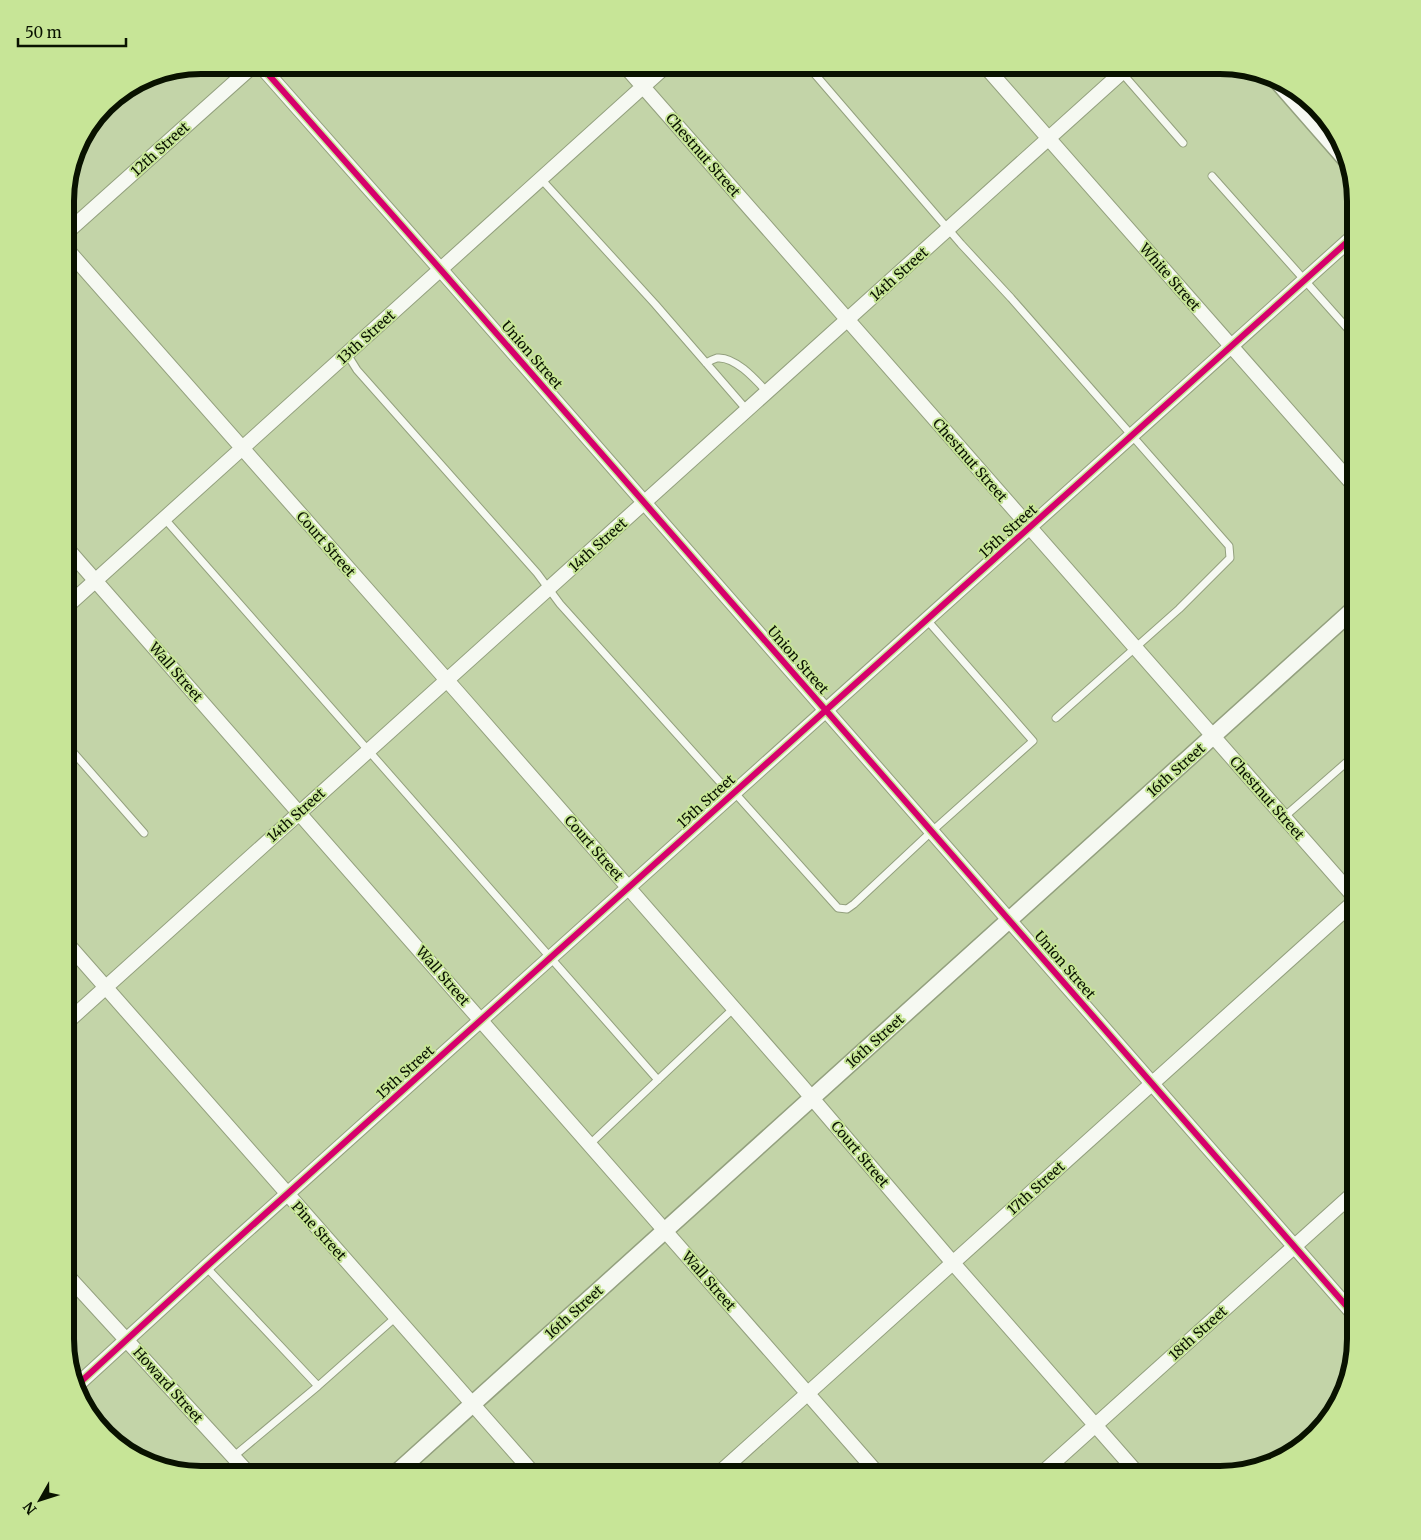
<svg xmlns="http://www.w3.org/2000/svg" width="1421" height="1540" font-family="Merriweather,serif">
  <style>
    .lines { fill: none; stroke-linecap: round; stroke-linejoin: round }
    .service-casing { stroke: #93a07e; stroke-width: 9 }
    .minor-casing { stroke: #93a07e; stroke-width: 16 }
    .tertiary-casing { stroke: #93a07e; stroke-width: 19 }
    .primary-casing { stroke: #93a07e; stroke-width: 24 }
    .service { stroke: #f6f9f2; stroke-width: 7 }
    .minor { stroke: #f6f9f2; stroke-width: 14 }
    .tertiary { stroke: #f6f9f2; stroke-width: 16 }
    .primary { stroke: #f6f9f2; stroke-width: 21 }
    .cycleway-casing { stroke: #c7e597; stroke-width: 9 }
    .cycleway { stroke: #d6006c; stroke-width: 6 }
    .labels { text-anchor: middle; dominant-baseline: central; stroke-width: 4; stroke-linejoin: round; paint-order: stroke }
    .street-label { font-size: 14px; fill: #091200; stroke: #c7e597 }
    .rim { fill: none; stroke: #091200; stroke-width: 6 }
  </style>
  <rect width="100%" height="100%" fill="#c3d4a8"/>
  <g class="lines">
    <defs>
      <path id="service" d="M807,65l154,179 50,54 218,248 1,12 -51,51 -123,109
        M1115,65l68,78
        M1212,176l144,162
        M541,179l114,125 91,105
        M347,354l10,16 180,203 23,31 159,177 15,11 104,116 9,1 7,-5 77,-72 102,-91 -106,-121
        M706,363c3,-2 8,-4 11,-5 18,-2 39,22 50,34
        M164,518l494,562
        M65,743l79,90
        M1284,817l72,-63
        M590,1144l144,-136
        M206,1267l112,119 78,-69
        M233,1457l85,-71"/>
      <path id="minor" d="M260,65l181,205 915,1047
        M624,65l732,834
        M984,65l372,423
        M65,234l189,-169
        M65,247l395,448 340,389 153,179 186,212
        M65,546l814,929
        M65,608l602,-543
        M65,941l470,534
        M65,1024l1065,-959
        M65,1273l185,202
        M75,1387l131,-120 1150,-1033
        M717,1475l639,-575
        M1040,1475l316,-284"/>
      <path id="tertiary" d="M394,1475l962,-868"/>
      <path id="primary" d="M1279,79l70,80"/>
    </defs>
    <use href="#service" class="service-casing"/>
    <use href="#minor" class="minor-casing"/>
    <use href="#tertiary" class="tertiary-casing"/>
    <use href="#primary" class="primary-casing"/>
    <use href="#service" class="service"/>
    <use href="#minor" class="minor"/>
    <use href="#tertiary" class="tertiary"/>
    <use href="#primary" class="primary"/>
    <defs>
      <path id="cycleway" d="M260,65l181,205 915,1047
        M75,1387l131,-120 1150,-1033"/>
    </defs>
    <use href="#cycleway" class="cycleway-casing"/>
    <use href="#cycleway" class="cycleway"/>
  </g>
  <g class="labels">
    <g class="street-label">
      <text transform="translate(160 149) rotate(-42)">12th Street</text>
      <text transform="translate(703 155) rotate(49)">Chestnut Street</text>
      <text transform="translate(899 274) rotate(-42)">14th Street</text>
      <text transform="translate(1170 277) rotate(49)">White Street</text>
      <text transform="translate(366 337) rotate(-42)">13th Street</text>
      <text transform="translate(532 355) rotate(49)">Union Street</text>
      <text transform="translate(970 460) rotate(49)">Chestnut Street</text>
      <text transform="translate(1008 531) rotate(-42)">15th Street</text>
      <text transform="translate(326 544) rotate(49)">Court Street</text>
      <text transform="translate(598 545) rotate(-42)">14th Street</text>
      <text transform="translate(798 660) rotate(49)">Union Street</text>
      <text transform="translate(176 672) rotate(49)">Wall Street</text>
      <text transform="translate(1176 770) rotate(-42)">16th Street</text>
      <text transform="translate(1267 798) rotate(49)">Chestnut Street</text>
      <text transform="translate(706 801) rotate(-42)">15th Street</text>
      <text transform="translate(296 815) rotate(-42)">14th Street</text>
      <text transform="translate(594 848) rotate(49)">Court Street</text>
      <text transform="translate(1065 965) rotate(49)">Union Street</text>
      <text transform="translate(443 976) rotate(49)">Wall Street</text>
      <text transform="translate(875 1041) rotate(-42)">16th Street</text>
      <text transform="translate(405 1072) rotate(-42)">15th Street</text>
      <text transform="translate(860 1154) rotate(50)">Court Street</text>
      <text transform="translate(1036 1188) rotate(-42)">17th Street</text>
      <text transform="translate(319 1231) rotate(48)">Pine Street</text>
      <text transform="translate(709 1281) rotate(49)">Wall Street</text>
      <text transform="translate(574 1312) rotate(-42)">16th Street</text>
      <text transform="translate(1198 1333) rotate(-42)">18th Street</text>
      <text transform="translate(168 1385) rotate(48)">Howard Street</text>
    </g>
  </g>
  <path d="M0 0H1421V1540H0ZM201 74H1220A127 127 0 0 1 1347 201V1339A127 127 0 0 1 1220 1466H201A127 127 0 0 1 74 1339V201A127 127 0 0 1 201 74Z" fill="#c7e597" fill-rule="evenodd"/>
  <path class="rim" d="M201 74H1220A127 127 0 0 1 1347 201V1339A127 127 0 0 1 1220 1466H201A127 127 0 0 1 74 1339V201A127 127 0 0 1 201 74Z"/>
  <g transform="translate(40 1500) rotate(231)" stroke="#c7e597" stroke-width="4" paint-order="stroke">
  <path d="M0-4L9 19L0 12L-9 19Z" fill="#091200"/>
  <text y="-8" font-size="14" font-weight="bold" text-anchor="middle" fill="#091200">N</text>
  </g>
  <path d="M18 38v8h108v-8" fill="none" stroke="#091200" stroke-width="2.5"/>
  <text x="25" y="38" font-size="15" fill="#091200" stroke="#c7e597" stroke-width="4" paint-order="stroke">50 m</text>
</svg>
